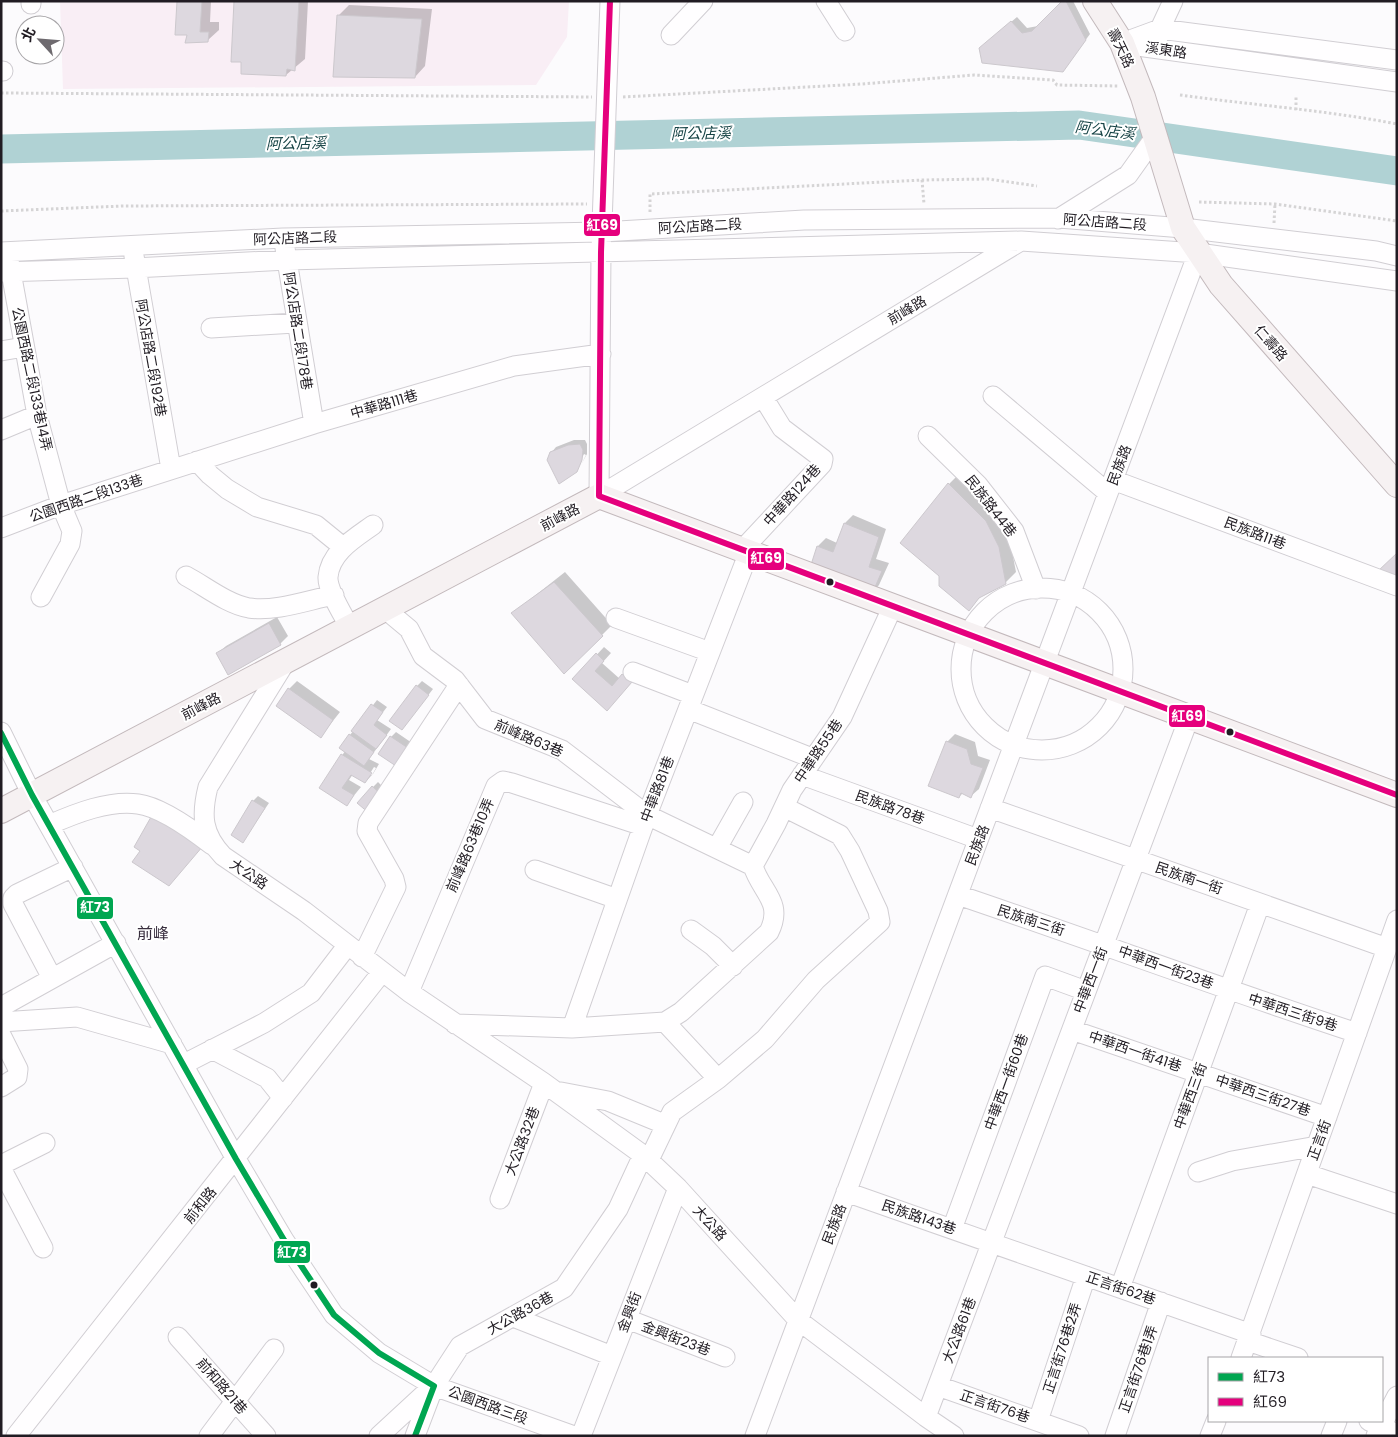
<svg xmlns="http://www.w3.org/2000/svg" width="1398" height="1437" font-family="Poppins,'Noto Sans TC',sans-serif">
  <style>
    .education { fill: #f9eef5 }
    .shadow { fill: #0003; fill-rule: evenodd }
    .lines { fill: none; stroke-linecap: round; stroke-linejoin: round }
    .river { stroke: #b0d2d4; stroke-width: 29 }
    .building { fill: #ddd8df; stroke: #ccc8cd }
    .minor-casing { stroke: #d1ced3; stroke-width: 21 }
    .major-casing { stroke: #c3b9bc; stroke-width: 26 }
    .path { stroke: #d5d4d5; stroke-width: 3; stroke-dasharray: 2.5 2.5; stroke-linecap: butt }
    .minor { stroke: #fffeff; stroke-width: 19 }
    .major { stroke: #f6f1f2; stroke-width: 24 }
    .bus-1-casing { stroke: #fff; stroke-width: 10 }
    .bus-2-casing { stroke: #fff; stroke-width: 10 }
    .bus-1 { stroke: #00a651; stroke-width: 6 }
    .bus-2 { stroke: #e5007d; stroke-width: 6 }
    .bus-dot { fill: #211c23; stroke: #fff; stroke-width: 2 }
    .labels { text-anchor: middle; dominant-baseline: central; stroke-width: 4; stroke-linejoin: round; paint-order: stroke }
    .street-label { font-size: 14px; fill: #211c23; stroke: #fff }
    .water-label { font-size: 15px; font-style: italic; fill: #164345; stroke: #fff }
    .quarter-label { font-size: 16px; fill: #382e3e; stroke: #fff }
    .line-badge { stroke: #fff; stroke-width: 2 }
    .badge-label { font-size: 14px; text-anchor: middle; font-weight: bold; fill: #fff }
  </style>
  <rect width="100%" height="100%" fill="#fcfbfd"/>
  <path class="education" d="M60,1h509l-2,36 -31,48 -473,4z"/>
  <path class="shadow" d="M178,1h33l-1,21h9v8l-11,10 -20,-6z
    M235,1h73l-3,58 -19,16 -43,-14z
    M1064,1h9l17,33 -27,37 -77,-28 31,-26 10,11 11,-2z
    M349,5l83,4 -7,57 -10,11 -77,-61z
    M574,440h11l2,4v10l-6,11 5,-10 -2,-1 -8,16 -25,-17 5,-6z
    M959,474l50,62 7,36 -11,11 -22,11 -14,15 -20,-125z
    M853,515l33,14 -10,30 13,4 -10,22 -7,8 -62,-23 8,-24 8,-8 11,5 8,-20z
    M565,572l47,53 -10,10 -89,-22z
    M277,617l11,19 -8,8 -62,9 8,-7z
    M604,647l7,6 -9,10 18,16 11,-12 8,7 -25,27 -40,-22z
    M297,681l43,31 -19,24 -32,-47z
    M422,681l11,8 -27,35 11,-38z
    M377,700l10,7 -10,13 14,9 -22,30 10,5 -6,10 -8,8 -12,-8 -4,6 12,7 -14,17 -26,-16 24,-37 5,-16zM374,767l2,1 -4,7h-3z
    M396,732l19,13 -11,17 -13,-25z
    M955,734l20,8 3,14 12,4 -11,29 -8,7 -8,-3 -4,4 -12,-55z
    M378,782l10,10 -13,15 -2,-20z
    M258,796l11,7 -26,38 10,-40z"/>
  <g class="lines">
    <path class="river" d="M1,149l1078,-24 318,46"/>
  </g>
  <path class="building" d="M177,1h25l-2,31h9l-1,10 -23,1 2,-8h-12z
    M234,1h65l-4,70 -8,-2 -1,7 -45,-2v-12h-10z
    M1062,1h4l20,39 -23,32 -81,-9 -3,-15 32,-27 11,12 10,-2z
    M337,15l85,4 -7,59 -82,-1z
    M580,444l3,6 -1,10 -5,12 -18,12 -12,-24 3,-8 18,-7z
    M948,483l38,38 13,26 7,37 -27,14 -10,13 -30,-25v-10l-39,-33z
    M844,523l35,14 -10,30 13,4 -10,23 -63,-23 8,-25 16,6z
    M1397,553v25l-19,-7z
    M554,582l49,54 -39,38 -53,-61z
    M269,623l12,22 -53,30 -12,-22z
    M596,653l8,8 -9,10 17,15 10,-12 10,8 -25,29 -35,-32z
    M416,685l13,10 -27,35 -13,-9z
    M288,688l45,32 -12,18 -45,-32z
    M371,704l12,8 -9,13 13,10 -11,14 -25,-18z
    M349,734l25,18 -10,14 -25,-18z
    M390,736l21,14 -12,18 -21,-14z
    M946,741l21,8 4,15 12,4 -12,30 -10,-5 -2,5 -31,-12z
    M341,754l31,19 -7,10 -14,-8 -9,13 12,7 -7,11 -28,-18z
    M372,786l12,11 -14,17 -13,-11z
    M252,800l13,8 -22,35 -12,-8z
    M151,817l24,9 28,20 -34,40 -37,-24 8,-11 -6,-4z"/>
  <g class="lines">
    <defs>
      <path id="minor" d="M31,1v3
        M826,1l19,30
        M671,35l32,-34
        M1157,41l3,-12 13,-28
        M1122,43l38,-14 237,31
        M1123,44l274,38
        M1,71h2
        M1058,219l70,-44 27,-38
        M285,248l29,176
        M1,252l282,-14 319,-6 202,-12 255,-2 124,10 193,23 21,5
        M134,256l37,213
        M9,261l28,154 24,90 11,26 -2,13 -29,53
        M1,272l133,-4 153,-8 734,-19 177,12 199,28
        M211,328l84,-5
        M1,351l23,-4
        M993,396l115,97
        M1,430l36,-15
        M928,436l50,49 36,46 22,58
        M197,461l13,14 17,14 30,18 59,18 27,22
        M1113,480l284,106
        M599,496l420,-254
        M599,496l2,-244 9,-251
        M1,528l60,-23 253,-81 200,-58 87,-12
        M742,550l80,-86 1,-5 -41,-31 -19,-31
        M186,576c19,10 41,28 63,32 27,4 59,-8 85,-13
        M961 669a81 81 0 1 1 162 0a81 81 0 1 1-162 0Z
        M385,609l24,20 14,27 32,24 30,39 77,31 85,65 106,51
        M616,618l94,34
        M350,628c-6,-12 -23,-38 -22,-51 2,-25 27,-39 45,-52
        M286,661l-78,126c-7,28 -6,47 15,69l81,55 105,81 135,91 99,72 35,33 120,132 128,97 28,19
        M633,672l60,23
        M688,709l124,49
        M1,732l31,63 204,364 48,81 50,75 45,38 55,33 140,50
        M802,775l176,64
        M990,808l397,140
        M49,825c27,-12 60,-25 89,-21 24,3 56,27 74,41
        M717,848l26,-46
        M753,866l23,-42 16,-34 50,-73 51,-111
        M535,870l82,29
        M958,895c133,45 265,94 399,138
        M691,930l22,16 20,20
        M362,957l34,-70 -2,-8 -27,-48 1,-8 91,-138
        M52,978l-39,-74v-6l4,-4 56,-27
        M409,992l87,-206 7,-5 9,2 131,43
        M1,1007l115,-64
        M1,1022l76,-5 95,27
        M665,1022l53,57
        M455,1024l117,4 93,-6 16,-10 88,-80c15,-30 -8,-40 -16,-66
        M572,1028l75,-213 102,-263
        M1072,1030l255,87
        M1,1035l17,34 -1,8 -16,10
        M212,1049l55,29 16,20
        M184,1064l80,-41 47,-30 36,-47
        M561,1092l47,9 56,23
        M649,1160l23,-48 46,-33 47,-40 51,-59 64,-58 -2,-11 -28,-60 -10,-16 -56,-28
        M1,1165l44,-22
        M1,1168l42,80
        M1198,1172l34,-11 85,-15
        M1307,1174l90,30
        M846,1192l405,142
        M500,1199l44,-116
        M952,1229l93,-253 41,15
        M1120,1288l140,-384
        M513,1317l99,39
        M627,1319l98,38
        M178,1337l88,99
        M1248,1341l50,17
        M1241,1358l156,-438
        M938,1386l141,50
        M926,1417l263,-699
        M1038,1421l48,-145
        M1369,1421l28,13
        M16,1436l366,-464
        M209,1436l65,-87
        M379,1436l52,-48
        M415,1436l19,-50 26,-40 104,-58 54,-79 25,-54
        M581,1436l97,-248
        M755,1436l443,-1183
        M1115,1436l46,-134
        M1210,1436l6,-15
        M1331,1436l6,-15
        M1376,1436l21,-40"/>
      <path id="major" d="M1095,1l27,42 21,54 40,131 38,57 176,200
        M1,811l598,-315 798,299"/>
    </defs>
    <use href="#minor" class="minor-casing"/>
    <use href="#major" class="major-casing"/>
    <path class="path" d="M1,93l591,4
      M1180,95c72,10 145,15 217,29
      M623,97l239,-13 112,-9 79,5 4,5 61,1
      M1296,110v-14
      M922,180l2,24
      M1199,202l76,2 122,17
      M1,211l122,-5 464,-2
      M650,212v-18l272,-14 66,-1 49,7
      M1274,223l1,-19"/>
    <use href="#minor" class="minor"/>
    <use href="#major" class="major"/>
    <defs>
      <path id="bus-1" d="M1,733l31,62 204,364 48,81 50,75 45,38 55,33
        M415,1436l19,-50"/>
      <path id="bus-2" d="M610,1l-9,251 -2,244 798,299"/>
    </defs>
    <use href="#bus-1" class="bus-1-casing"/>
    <use href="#bus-2" class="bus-2-casing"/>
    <use href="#bus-1" class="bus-1"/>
    <use href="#bus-2" class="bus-2"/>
  </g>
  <g class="bus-dot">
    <circle cx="830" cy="582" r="4.5"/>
    <circle cx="1230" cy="732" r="4.5"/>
    <circle cx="314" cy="1285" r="4.5"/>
  </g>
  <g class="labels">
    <g class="street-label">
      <text transform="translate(1121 48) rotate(64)">壽天路</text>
      <text transform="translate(1166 50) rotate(9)">溪東路</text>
      <text transform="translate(1105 222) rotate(4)">阿公店路二段</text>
      <text transform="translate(700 226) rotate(-3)">阿公店路二段</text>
      <text transform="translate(295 238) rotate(-2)">阿公店路二段</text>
      <text transform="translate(907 310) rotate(-31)">前峰路</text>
      <text transform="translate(298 331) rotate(81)">阿公店路二段178巷</text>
      <text transform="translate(1271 343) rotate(49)">仁壽路</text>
      <text transform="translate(151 358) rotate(80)">阿公店路二段192巷</text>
      <text transform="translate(32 379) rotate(78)">公園西路二段133巷14弄</text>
      <text transform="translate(384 404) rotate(-16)">中華路111巷</text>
      <text transform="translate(1119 465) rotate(-69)">民族路</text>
      <text transform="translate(792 495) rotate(-48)">中華路124巷</text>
      <text transform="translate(86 498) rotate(-19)">公園西路二段133巷</text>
      <text transform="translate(991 506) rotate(52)">民族路44巷</text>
      <text transform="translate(560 517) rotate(-28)">前峰路</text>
      <text transform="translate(1255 533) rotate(21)">民族路11巷</text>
      <text transform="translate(201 706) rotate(-28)">前峰路</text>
      <text transform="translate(529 738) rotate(23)">前峰路63巷</text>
      <text transform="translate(818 751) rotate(-56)">中華路55巷</text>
      <text transform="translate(657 789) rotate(-69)">中華路81巷</text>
      <text transform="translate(890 807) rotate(20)">民族路78巷</text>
      <text transform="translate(470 845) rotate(-67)">前峰路63巷10弄</text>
      <text transform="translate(977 845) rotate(-69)">民族路</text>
      <text transform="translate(249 874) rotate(34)">大公路</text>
      <text transform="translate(1189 878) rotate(19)">民族南一街</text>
      <text transform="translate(1031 920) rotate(18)">民族南三街</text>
      <text transform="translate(1166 967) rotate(20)">中華西一街23巷</text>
      <text transform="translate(1090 980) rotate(-69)">中華西一街</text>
      <text transform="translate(1293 1012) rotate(18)">中華西三街9巷</text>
      <text transform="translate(1135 1051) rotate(19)">中華西一街41巷</text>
      <text transform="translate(1006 1082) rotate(-70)">中華西一街60巷</text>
      <text transform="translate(1263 1095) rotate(19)">中華西三街27巷</text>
      <text transform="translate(1190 1096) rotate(-70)">中華西三街</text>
      <text transform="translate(1319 1140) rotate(-70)">正言街</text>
      <text transform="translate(522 1141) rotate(-69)">大公路32巷</text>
      <text transform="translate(200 1205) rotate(-51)">前和路</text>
      <text transform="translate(919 1217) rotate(19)">民族路143巷</text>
      <text transform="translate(710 1223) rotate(48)">大公路</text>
      <text transform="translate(834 1224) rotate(-69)">民族路</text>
      <text transform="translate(1121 1288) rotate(19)">正言街62巷</text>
      <text transform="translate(629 1312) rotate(-69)">金興街</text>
      <text transform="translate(520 1313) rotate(-29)">大公路36巷</text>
      <text transform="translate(959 1330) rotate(-69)">大公路61巷</text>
      <text transform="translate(676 1338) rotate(21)">金興街23巷</text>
      <text transform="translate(1062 1348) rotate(-72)">正言街76巷2弄</text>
      <text transform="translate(1138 1369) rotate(-71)">正言街76巷1弄</text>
      <text transform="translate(222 1386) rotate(49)">前和路21巷</text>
      <text transform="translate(488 1405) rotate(20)">公園西路三段</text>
      <text transform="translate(995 1406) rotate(19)">正言街76巷</text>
    </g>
    <g class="water-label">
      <text transform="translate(1105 130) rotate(7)">阿公店溪</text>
      <text transform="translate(701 133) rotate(-1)">阿公店溪</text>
      <text transform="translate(296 143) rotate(-1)">阿公店溪</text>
    </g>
    <g class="quarter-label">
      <text x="153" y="933">前峰</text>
    </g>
  </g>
  <g class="line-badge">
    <rect x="583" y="213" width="38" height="24" rx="5" fill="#e5007d"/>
    <rect x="747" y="547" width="38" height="24" rx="5" fill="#e5007d"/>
    <rect x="1168" y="704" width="38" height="24" rx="5" fill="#e5007d"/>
    <rect x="76" y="896" width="38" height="24" rx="5" fill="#00a651"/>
    <rect x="273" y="1240" width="38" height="24" rx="5" fill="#00a651"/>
  </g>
  <g class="badge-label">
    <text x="602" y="230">紅69</text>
    <text x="766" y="563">紅69</text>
    <text x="1187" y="721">紅69</text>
    <text x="95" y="912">紅73</text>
    <text x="292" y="1257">紅73</text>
  </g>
  <rect width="1398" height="1437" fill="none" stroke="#211c23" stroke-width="5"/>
  <rect x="1208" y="1357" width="175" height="65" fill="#ffffff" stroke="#a6a4a7"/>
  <rect x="1218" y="1373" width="25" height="8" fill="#00a651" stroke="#a6a4a7"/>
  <text x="1253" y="1382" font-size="15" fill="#211c23">紅73</text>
  <rect x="1218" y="1398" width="25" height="8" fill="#e5007d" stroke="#a6a4a7"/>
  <text x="1253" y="1407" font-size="15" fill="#211c23">紅69</text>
  <g transform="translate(40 40) rotate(296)"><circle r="24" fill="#ffffff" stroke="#a6a4a7"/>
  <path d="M0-4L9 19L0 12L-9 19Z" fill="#6e6a6f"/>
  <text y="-8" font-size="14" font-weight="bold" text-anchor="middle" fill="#211c23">北</text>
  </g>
</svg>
